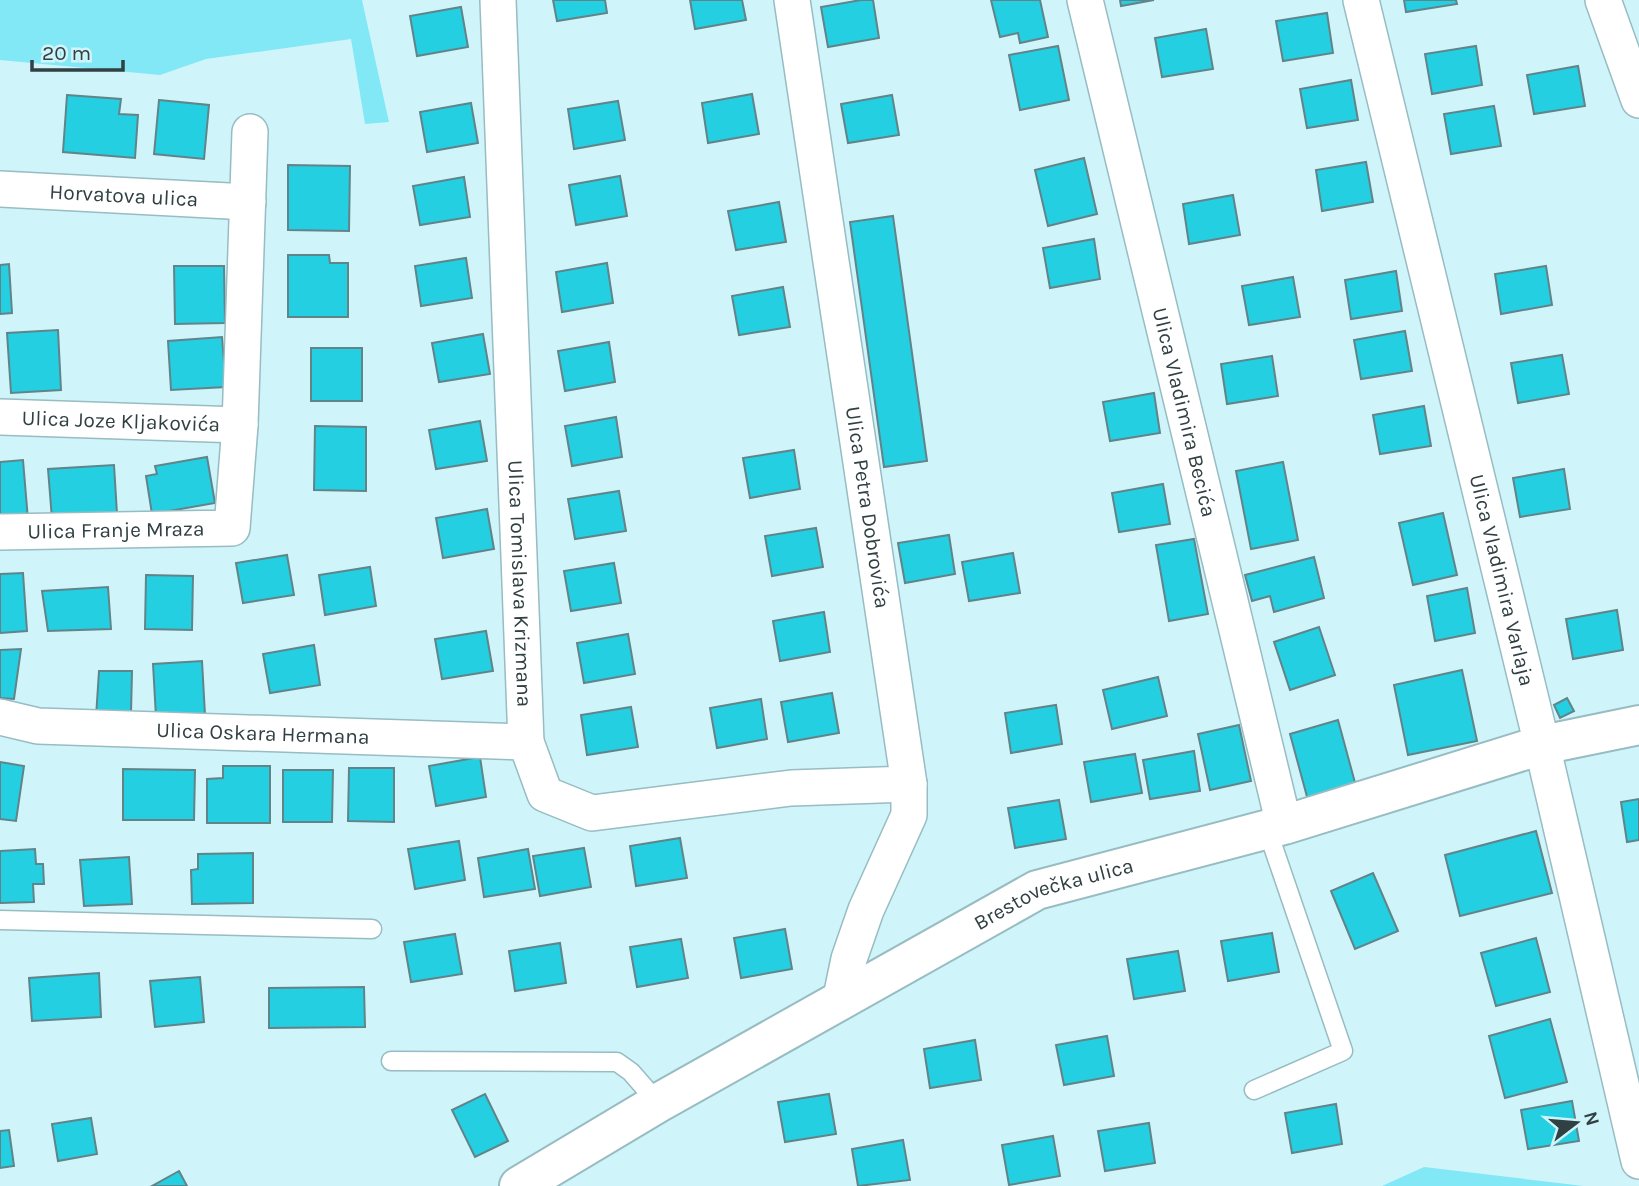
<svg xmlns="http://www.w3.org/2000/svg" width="1639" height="1186" font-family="Karla,sans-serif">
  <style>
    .green { fill: #82e8f6 }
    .building { fill: #24cfe2; stroke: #618489; stroke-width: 2 }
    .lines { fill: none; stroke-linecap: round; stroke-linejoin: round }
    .lane-casing { stroke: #97bcc2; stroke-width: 21 }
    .street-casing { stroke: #97bcc2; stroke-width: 38 }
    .secondary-casing { stroke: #97bcc2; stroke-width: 42 }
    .lane { stroke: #fff; stroke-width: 18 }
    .street { stroke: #fff; stroke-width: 35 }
    .secondary { stroke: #fff; stroke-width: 38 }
    .labels { text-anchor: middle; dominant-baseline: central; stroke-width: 5; stroke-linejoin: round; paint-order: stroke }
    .street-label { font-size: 21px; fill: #314042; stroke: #cff5fb }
  </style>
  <rect width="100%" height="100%" fill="#cff5fb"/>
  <path class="green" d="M0,0h362l27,122 -24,2 -14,-85 -145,20 -46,16 -160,-15z
    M1424,1167l160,19h-202z"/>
  <path class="building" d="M553,0h52l2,13 -50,8z
    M690,0h52l4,20 -51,9z
    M861,0h12l6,38 -51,9 -7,-40z
    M991,0h49l8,37 -28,6 -2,-10 -18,4z
    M1120,0h34l-33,6z
    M1404,0h52l1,4 -51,8z
    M461,7l7,40 -51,9 -7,-40z
    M1327,13l6,40 -50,8 -7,-40z
    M1206,29l7,40 -51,8 -7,-39z
    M1058,46l11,54 -49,10 -11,-55z
    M1476,46l6,39 -50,9 -7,-40z
    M1578,66l7,40 -51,8 -7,-39z
    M1351,80l7,40 -51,8 -7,-39z
    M752,94l7,40 -51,9 -6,-40z
    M67,95l54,4 -2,15 19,1 -3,43 -72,-6z
    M892,95l7,40 -51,8 -7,-39z
    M159,100l50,5 -5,54 -50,-5z
    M618,101l7,39 -51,9 -6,-40z
    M471,103l7,40 -51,9 -7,-40z
    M1494,106l7,40 -50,8 -7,-40z
    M1084,158l13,56 -49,12 -13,-56z
    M1366,162l7,40 -51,9 -6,-41z
    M288,165l62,1 -1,65 -61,-1z
    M620,176l7,40 -51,9 -7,-40z
    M464,177l6,40 -50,8 -7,-39z
    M1233,195l7,40 -51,9 -6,-40z
    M779,202l7,40 -50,8 -8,-39z
    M893,216l34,245 -43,6 -34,-245z
    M1094,239l6,40 -50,9 -7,-40z
    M288,255h41l1,8h18v54h-60z
    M466,258l6,40 -51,8 -6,-40z
    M607,263l6,40 -51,9 -6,-40z
    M9,264l3,49 -12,1v-49z
    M174,266h50l1,57 -50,1z
    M1546,266l6,39 -51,9 -6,-40z
    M1396,271l6,40 -51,8 -6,-39z
    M1293,277l7,40 -51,8 -7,-39z
    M783,287l7,40 -51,8 -7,-39z
    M58,330l3,60 -50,3 -4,-60z
    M1405,331l7,40 -51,8 -7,-39z
    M483,334l7,40 -51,8 -7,-39z
    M222,337l4,50 -55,3 -3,-49z
    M609,342l6,40 -50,9 -7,-40z
    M311,348h51v53h-51z
    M1562,355l7,39 -51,9 -7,-40z
    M1272,356l6,40 -51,8 -6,-40z
    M1154,393l6,40 -50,8 -7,-39z
    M1424,406l7,40 -51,8 -7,-39z
    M616,417l6,40 -50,9 -7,-40z
    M480,421l7,40 -51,8 -7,-39z
    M315,426l51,1v64l-52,-1z
    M794,450l6,39 -50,9 -7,-40z
    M207,457l8,46 -63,11 -6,-38 11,-2 -2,-8z
    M23,460l5,60 -28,2v-60z
    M1283,462l15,78 -47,9 -15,-78z
    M114,465l3,49 -65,5 -4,-50z
    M1564,469l6,40 -50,8 -7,-39z
    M1163,484l7,40 -51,8 -7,-39z
    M619,491l7,40 -51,8 -7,-40z
    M487,509l7,40 -51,9 -7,-40z
    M1443,513l14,62 -44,10 -14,-62z
    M816,528l7,39 -51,9 -7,-40z
    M949,535l6,39 -50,9 -7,-40z
    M1194,539l14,75 -39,7 -13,-76z
    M1013,553l7,40 -51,8 -7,-39z
    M287,555l7,40 -51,8 -7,-40z
    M1314,557l10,41 -50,14 -4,-16 -18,5 -7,-26z
    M614,563l7,40 -50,8 -7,-40z
    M370,567l6,39 -51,9 -6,-40z
    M23,573l4,58 -27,2v-59z
    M146,575l47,1 -1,54 -47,-1z
    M108,587l3,42 -63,2 -6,-40z
    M1467,588l8,45 -40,8 -8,-45z
    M1617,610l6,40 -50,9 -7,-40z
    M824,612l6,40 -50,9 -7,-40z
    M1319,627l16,48 -45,15 -16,-48z
    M486,631l7,40 -51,8 -7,-40z
    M628,634l7,40 -51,9 -7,-40z
    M314,645l6,40 -50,8 -7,-39z
    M21,649l-7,50 -14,-1v-48z
    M202,661l3,54 -49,2 -3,-53z
    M1462,670l15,71 -69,14 -14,-70z
    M99,671h33l-1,42 -35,4z
    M1158,677l9,39 -55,13 -9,-39z
    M832,693l7,40 -51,9 -7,-40z
    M1567,698l7,13 -14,7 -6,-13z
    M761,699l6,40 -50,9 -7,-40z
    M1056,705l6,39 -51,9 -6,-40z
    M631,707l7,40 -51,8 -6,-40z
    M1338,720l19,70 -48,14 -19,-70z
    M1239,725l12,56 -41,9 -12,-56z
    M1194,751l6,40 -50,8 -7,-39z
    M1135,754l7,39 -51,9 -7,-40z
    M480,757l6,40 -50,9 -7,-40z
    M0,762l24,4 -8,55 -16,-2z
    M223,766h47v57h-63v-44l16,-1z
    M349,768h45v54l-46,-1z
    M123,769l72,1 -1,50h-71z
    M283,770h50l-1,52h-49z
    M1639,799v41l-12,2 -6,-40z
    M1059,800l7,39 -51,9 -7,-40z
    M1536,831l16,62 -92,23 -15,-61z
    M680,838l7,40 -51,8 -6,-40z
    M459,841l6,39 -50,9 -7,-40z
    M584,848l7,39 -51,9 -7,-40z
    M35,849l1,15h7l1,20h-11l1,18 -34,1v-52z
    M528,849l7,40 -51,8 -6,-39z
    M253,853v50l-61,1 -1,-34 7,-1v-15z
    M129,857l3,47 -48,2 -4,-46z
    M1373,873l25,58 -43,18 -24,-58z
    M785,929l7,40 -51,9 -7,-40z
    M1272,933l7,39 -51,9 -7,-40z
    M455,934l7,40 -51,8 -7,-40z
    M1536,938l14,54 -54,14 -15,-53z
    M681,939l7,39 -51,9 -7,-40z
    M560,943l6,40 -51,8 -6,-40z
    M1178,951l7,40 -51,8 -7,-40z
    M99,973l2,44 -69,4 -3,-43z
    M200,977l4,45 -49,5 -5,-46z
    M364,987l1,40 -96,1v-40z
    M1550,1019l17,63 -62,16 -16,-62z
    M1107,1036l7,40 -50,9 -8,-40z
    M975,1040l6,40 -51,8 -6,-39z
    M485,1094l23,47 -33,16 -23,-47z
    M829,1094l7,40 -51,8 -7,-40z
    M1572,1101l7,40 -51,8 -7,-39z
    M1336,1104l6,40 -50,9 -7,-40z
    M91,1118l6,36 -39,7 -6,-37z
    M1149,1123l6,40 -50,8 -7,-40z
    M9,1130l5,36 -14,2v-37z
    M1053,1136l7,40 -51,9 -7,-40z
    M903,1140l7,40 -52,6 -6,-37z
    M179,1171l8,15h-35z"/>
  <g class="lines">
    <defs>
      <path id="lane" d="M0,920l372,9
        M391,1061l226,1 14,10 27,31
        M1254,1090l89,-39 -76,-222"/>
      <g id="street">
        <path id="s1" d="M498,0l28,742 19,52 47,19 199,-25 118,-4"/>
        <path id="s2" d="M792,0l117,784v31l-43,95 -17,49 -9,43"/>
        <path id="s3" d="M1085,0l199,825"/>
        <path id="s4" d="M1361,0l181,745 97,416"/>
        <path d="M1603,0l36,100"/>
        <path id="s5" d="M0,189l248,13"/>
        <path id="s6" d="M0,417l240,8"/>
        <path id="s7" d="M0,532l232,-4 8,-103 10,-293"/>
        <path id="s8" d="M0,717l38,9 488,16"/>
      </g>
      <g id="secondary">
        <path id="s9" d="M519,1186l139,-83 379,-213 247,-65 258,-80 97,-20"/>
      </g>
    </defs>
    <use href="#lane" class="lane-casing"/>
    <use href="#street" class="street-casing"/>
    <use href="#secondary" class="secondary-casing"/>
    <use href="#lane" class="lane"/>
    <use href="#street" class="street"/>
    <use href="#secondary" class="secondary"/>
  </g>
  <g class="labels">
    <g class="street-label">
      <text stroke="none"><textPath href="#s5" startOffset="124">Horvatova ulica</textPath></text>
      <text stroke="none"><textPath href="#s3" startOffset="424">Ulica Vladimira Becića</textPath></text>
      <text stroke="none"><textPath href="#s6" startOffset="121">Ulica Joze Kljakovića</textPath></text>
      <text stroke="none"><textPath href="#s2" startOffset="513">Ulica Petra Dobrovića</textPath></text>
      <text stroke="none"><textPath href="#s7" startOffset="116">Ulica Franje Mraza</textPath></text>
      <text stroke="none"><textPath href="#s4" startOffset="597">Ulica Vladimira Varlaja</textPath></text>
      <text stroke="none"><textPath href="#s1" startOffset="584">Ulica Tomislava Krizmana</textPath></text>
      <text stroke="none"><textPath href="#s8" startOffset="264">Ulica Oskara Hermana</textPath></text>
      <text stroke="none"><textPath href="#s9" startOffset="611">Brestovečka ulica</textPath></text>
    </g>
  </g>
  <g transform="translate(1576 1123) rotate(74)" stroke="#cff5fb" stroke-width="5" paint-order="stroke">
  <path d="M0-5L12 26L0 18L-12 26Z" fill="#314042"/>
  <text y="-10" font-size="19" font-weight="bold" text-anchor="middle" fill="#314042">N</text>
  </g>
  <path d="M32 60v10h91v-10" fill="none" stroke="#314042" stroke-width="3.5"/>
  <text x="42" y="60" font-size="21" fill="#314042" stroke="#cff5fb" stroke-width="5" paint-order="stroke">20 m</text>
</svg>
